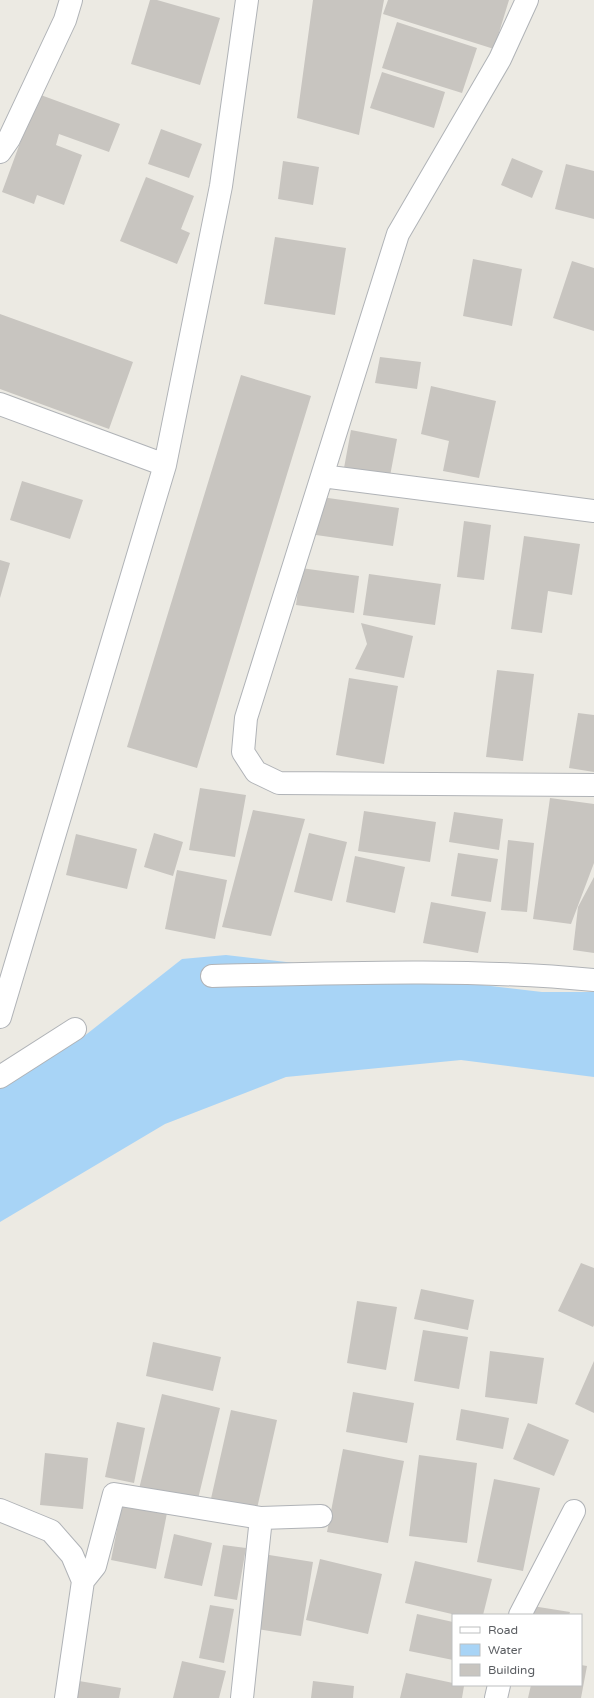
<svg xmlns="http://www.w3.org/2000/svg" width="594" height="1698" font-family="'Varela Round',sans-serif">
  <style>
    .water { fill: #a8d4f6 }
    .building { fill: #c8c5c0 }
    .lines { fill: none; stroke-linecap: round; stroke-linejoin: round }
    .minor-casing { stroke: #b0b3b7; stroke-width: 24 }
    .minor { stroke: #fff; stroke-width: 22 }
  </style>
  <rect width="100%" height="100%" fill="#eceae3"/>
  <path class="water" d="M226,955l316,37h52v85l-133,-17 -175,17 -121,47 -165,98v-138l83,-47 99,-78z"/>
  <path class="building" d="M150,0h7l63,18 -20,67 -69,-21z
    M313,0h71l-25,135 -62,-17z
    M388,0h121l-15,49 -111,-35z
    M397,22l80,26 -15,45 -80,-25z
    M382,72l63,20 -11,36 -64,-20z
    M38,94l82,30 -11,28 -50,-18 -3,11 26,10 -18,50 -27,-10 -3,9 -32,-12z
    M161,129l41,15 -13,34 -41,-14z
    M512,158l31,13 -11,27 -31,-13z
    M283,161l36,6 -6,38 -35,-6z
    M566,164l28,7v48l-39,-10z
    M146,177l48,19 -13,33 9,4 -13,31 -57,-23z
    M275,237l71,11 -11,67 -71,-11z
    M473,259l49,10 -10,57 -49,-10z
    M572,261l22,7v63l-41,-13z
    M0,314l133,48 -24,67 -109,-40z
    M380,357l41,5 -4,27 -42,-6z
    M241,375l70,21 -114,372 -70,-21z
    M431,386l65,15 -17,77 -36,-7 6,-30 -28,-7z
    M351,430l46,9 -7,37 -46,-8z
    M22,481l61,19 -13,39 -60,-19z
    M321,497l78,11 -6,38 -77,-11z
    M464,521l27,4 -7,55 -27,-3z
    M524,536l56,8 -8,51 -24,-4 -6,42 -31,-4z
    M0,560l10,3 -10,35z
    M301,568l58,8 -5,37 -58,-8z
    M369,574l72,10 -6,41 -72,-10z
    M361,623l52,13 -9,42 -49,-9 12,-25z
    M497,670l37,4 -11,87 -37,-4z
    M349,678l49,8 -14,78 -48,-9z
    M578,713l16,2v57l-25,-4z
    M200,788l46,7 -11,62 -46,-7z
    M550,798l44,6v59l-23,61 -38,-5z
    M253,810l52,9 -34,117 -49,-9z
    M364,811l72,11 -6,40 -72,-11z
    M454,812l49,7 -4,31 -50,-8z
    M154,833l29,9 -10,34 -29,-9z
    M309,833l38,9 -15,59 -38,-9z
    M76,834l61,15 -10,40 -61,-14z
    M508,840l26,3 -7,69 -26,-2z
    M458,853l40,6 -7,43 -40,-6z
    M355,856l50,11 -10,46 -49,-11z
    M177,870l50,10 -12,59 -50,-10z
    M594,877v76l-21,-3 5,-43z
    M431,902l55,10 -8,41 -55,-10z
    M581,1263l13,5v57l-1,2 -35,-16z
    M421,1289l53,11 -6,30 -54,-11z
    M357,1301l40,6 -11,63 -39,-7z
    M423,1330l45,7 -9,52 -45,-8z
    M153,1342l68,15 -8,34 -67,-15z
    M490,1351l54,7 -7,46 -52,-7z
    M594,1361v52l-19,-9z
    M353,1392l61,11 -7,40 -61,-11z
    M162,1394l58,14 -23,95 -58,-14z
    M461,1409l48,9 -6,31 -47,-9z
    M231,1410l46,10 -21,93 -46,-10z
    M117,1422l28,6 -11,55 -29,-6z
    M528,1423l41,17 -15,36 -41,-17z
    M343,1449l61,12 -16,82 -61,-11z
    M45,1453l43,5 -5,51 -43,-4z
    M419,1455l58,8 -10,80 -58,-7z
    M494,1479l46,9 -17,83 -46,-9z
    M122,1504l45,9 -11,56 -45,-9z
    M174,1534l38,9 -10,43 -38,-8z
    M223,1545l23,3 -9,52 -23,-4z
    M263,1554l50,8 -12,74 -50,-8z
    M320,1559l62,15 -14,60 -62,-14z
    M415,1561l77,18 -9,36h-27l-51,-12z
    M210,1605l24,4 -10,54 -25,-5z
    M526,1605l44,7 -1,3h-44z
    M417,1614l36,8v38l-44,-9z
    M182,1661l44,10 -7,27h-46z
    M581,1665l6,1 -6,32h-53l3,-13h50z
    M406,1673l47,10v2l11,1 -2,12h-62z
    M73,1680l48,8 -2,10h-49z
    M313,1681l41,5 -1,12h-42z"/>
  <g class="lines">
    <defs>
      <path id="minor" d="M527,0l-27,59 -102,175 -152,484 -3,34 13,20 23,11 315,2
        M0,152l9,-13 56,-119 6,-20
        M0,404l165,61
        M322,476l272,35
        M212,976c127,-3 255,-8 382,4
        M0,1017l165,-552 56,-279 26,-186
        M0,1077l75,-48
        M0,1510l51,21 21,24 11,26 -17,117
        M83,1581l12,-15 19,-72 147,24 60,-2
        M520,1615l54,-104
        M242,1698l19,-180
        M496,1698l3,-13"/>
    </defs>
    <use href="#minor" class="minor-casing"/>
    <use href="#minor" class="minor"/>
  </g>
  <rect x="452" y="1614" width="130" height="72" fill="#ffffff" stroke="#bdbfc0"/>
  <rect x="460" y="1627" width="20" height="6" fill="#ffffff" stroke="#bdbfc0"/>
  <text x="488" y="1634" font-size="12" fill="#5b5e62">Road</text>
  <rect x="460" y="1644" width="20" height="12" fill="#a8d4f6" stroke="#bdbfc0"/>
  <text x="488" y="1654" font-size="12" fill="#5b5e62">Water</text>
  <rect x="460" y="1664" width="20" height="12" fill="#c8c5c0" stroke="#bdbfc0"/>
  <text x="488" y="1674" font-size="12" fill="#5b5e62">Building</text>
</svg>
